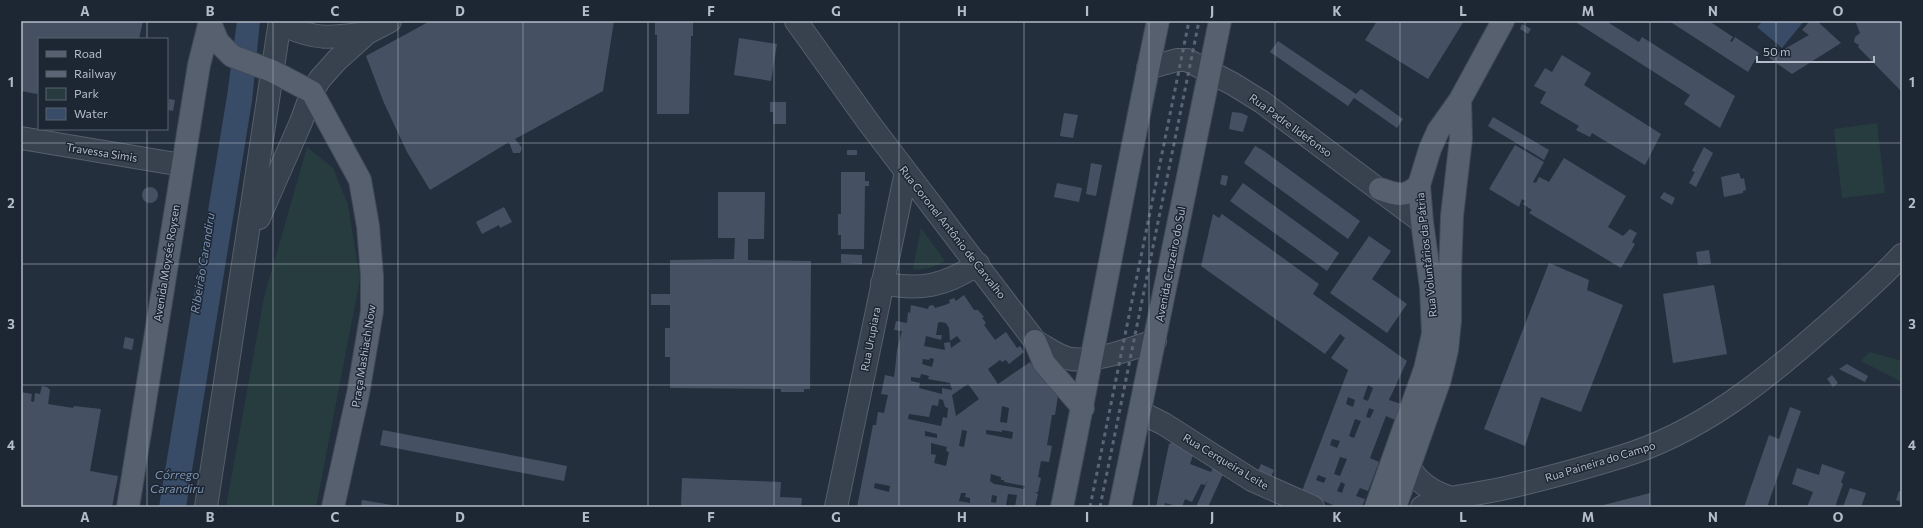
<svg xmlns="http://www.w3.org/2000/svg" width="1923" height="528" font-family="Commissioner,sans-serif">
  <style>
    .green { fill: #263c3f }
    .water { fill: #394c67 }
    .building { fill: #455162; fill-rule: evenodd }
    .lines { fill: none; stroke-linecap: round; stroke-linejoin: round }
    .minor-casing { stroke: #565f6c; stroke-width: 24 }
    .major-casing { stroke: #414a57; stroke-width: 24 }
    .minor { stroke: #38414e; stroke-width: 22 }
    .major { stroke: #56606e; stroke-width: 22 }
    .rail { stroke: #5a6575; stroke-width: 3; stroke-dasharray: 4 4; stroke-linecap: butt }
    .grid { fill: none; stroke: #b4bcc9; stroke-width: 1; stroke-opacity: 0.55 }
    .labels { text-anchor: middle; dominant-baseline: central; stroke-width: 3; stroke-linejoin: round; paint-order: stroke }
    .street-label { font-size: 11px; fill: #b4bcc9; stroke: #1d2633 }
    .water-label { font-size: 12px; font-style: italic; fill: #7c92b1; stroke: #1d2633 }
    .neatline { fill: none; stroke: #b4bcc9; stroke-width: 1.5 }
    .grid-label { font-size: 13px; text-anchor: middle; font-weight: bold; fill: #b4bcc9 }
  </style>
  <rect width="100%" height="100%" fill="#242f3e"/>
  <path class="green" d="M1877,123l8,70 -43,5 -8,-69z
    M307,147l26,21 15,37 12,74 -44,228h-90l38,-210z
    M921,228l24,33c-10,5 -20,10 -32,8z
    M1869,352l33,9v21l-41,-21z"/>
  <path class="water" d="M237,21h23l-8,80 -66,406h-27l68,-411z
    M1763,21h41l-22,27 -25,-21z"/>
  <path class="building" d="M21,21h122l-4,18h-100v47l-2,8 -16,-3z
    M430,21h184l-11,70 -88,48 7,9 -2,5h-7l-4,-11 -79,48 -23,-38 -23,-49 -18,-47z
    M655,21h38v15h-2l-2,78h-32v-79h-2z
    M1377,21h87l-36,58 -63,-39z
    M1574,21h32l33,21 3,-5 93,59 -15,32 -36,-24 6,-9z
    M1669,21h40l24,16 -3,4 2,1 3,-5 24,16 -11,19z
    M1810,21h7l24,22 -49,31 -23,-16 40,-23 -7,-5z
    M1855,21h47v71l-44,-45 1,-2 -5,-3 1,-5 5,-4z
    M1522,24l9,5 -3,5 -8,-5z
    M739,38l38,6 -6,37 -37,-6z
    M1278,41l78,53 5,-5 42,30 -6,9 -43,-30 -6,8 -78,-54z
    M1562,55l29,18 -7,12 77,49 -16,31 -53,-32 -2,4 -14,-7 3,-4 -39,-23 6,-11 -12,-6 11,-18 7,4z
    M169,99l6,1 -2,11 -5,-1z
    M770,102h16v22h-13v-12h-3z
    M1232,112l9,1 7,3 -5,16 -14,-3z
    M1064,113l14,2 -5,23 -13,-2z
    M1493,117l56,33 -5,10 -56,-34z
    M1515,145l29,17 -11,20 3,1 3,-6 10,5 15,-24 62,38 -18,31 15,9 7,-7 7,4 -5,9 3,2 -14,24 -92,-55 3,-3 -9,-6 2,-3 -3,-2 -3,8 -30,-18z
    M1255,146l9,5 96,70 -12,18 -104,-76z
    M1704,147l9,6 -17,34 -7,-4 6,-11 -3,-1z
    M847,150h10v5h-10z
    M1091,163l11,2 -6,31 -10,-2z
    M841,172h24v9h4v5h-4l-1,63h-23v-14h-3v-21h3z
    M1739,173l2,6 3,-1 2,12 -3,1v2l-19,4 -3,-20z
    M1222,175l6,1 -2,10 -6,-2z
    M1057,183l25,5 -3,14 -25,-5z
    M1243,183l96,70 -12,18 -97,-70z
    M142 195a8 8 0 1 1 16 0a8 8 0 1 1-16 0Z
    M718,192h47l-1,47h-16v21l63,1 -1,128h-6v3h-23v-3l-111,-1v-31h-5v-29h5v-23h-19v-11h19v-34l64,-1 1,-21h-17z
    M1664,192l11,6 -3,7 -12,-7z
    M504,207l8,15 -12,6 -1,-3 -17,9 -6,-12z
    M1213,214l6,4 3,-4 97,70 -6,10 94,67 -18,39 12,4 -6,16 -9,-4 -16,42 9,4 -11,29 -8,-3 -4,8 9,3 -3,8h-25l-35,-16 46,-121 -17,-12 14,-20 -5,-4 -15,20 -124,-88zM1368,385l5,3 -5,13 -5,-2zM1348,397l7,3 -2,7 -7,-3zM1369,408l5,2 -4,8 -4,-1zM1355,419l6,2 -7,17 -5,-2zM1332,439l8,2 -3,7 -7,-3zM1340,457l7,2 -7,17 -6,-2zM1318,475l8,3 -2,5 -8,-3zM1341,482l4,2 -3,9 -5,-2z
    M1369,236l22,15 -19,28 35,25 -20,29 -57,-40z
    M1709,250l2,14 -13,1 -2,-13z
    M841,254l21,1v9l-21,-1z
    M1549,263l40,17 -2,10 36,15 -42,107 -40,-15 -16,49 -41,-17z
    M1714,285l13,69 -54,9 -10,-69z
    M964,295l10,15h4l6,7 -2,1 4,5 -2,2 11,15 11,-8 11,16 3,-2 4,6 -15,12 -3,-4 -4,2 -2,-2 -12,9 10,15 32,-22 28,33 -3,20h-3l-5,30 5,1 -3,16 -8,-1 -3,16 3,1 -3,14h-3l3,2 -3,13h-20l2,-12 -9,-1 -2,11 3,2h-152l16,-82h3l2,-13 6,1 4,-18 -7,-1 4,-19 9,2 1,-7 2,-20 5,-19 -8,-1 2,-9 11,2 1,-11 2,1 1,-8 17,4 1,-3 4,-1 2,3 7,-2 8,-3 -1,-3 5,-2 2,3zM940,322l6,1 3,5 1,13 7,-5 4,5 -10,7 -1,-6 -6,1 1,7 -21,-4 2,-10 15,4 1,-5h-6l2,-12zM930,358l4,1 -2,8 -10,-3 1,-5 6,1zM921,374l8,2 -1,3 22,4 2,7 -10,-2v6l-23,-6 1,-5 -9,-2v-4l9,1zM968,384l11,15 -23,17 -4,-21zM939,399l4,1 2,7 3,1 -1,10 -4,-1 -2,9 -33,-7 1,-5 20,3 3,-12 6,1zM1002,406l7,2 -2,15 -7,-1zM962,430l5,1 -3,16 -5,-1zM986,430l16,2v-2l11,2 -1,7 -26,-5zM925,431l12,3v4l-12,-2zM931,443l16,4 -1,4 3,1 -3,14 -12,-3 2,-8 -5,-1zM991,474l10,3v3h3v2l21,4 -1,3 -30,-5 -4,-3zM875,483l15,3 -1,6 -15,-4zM961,493h5l-1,4 5,1v5l-11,-2zM992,495l5,1 -1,7 -5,-1z
    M125,337l9,2 -2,11 -9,-2z
    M1847,364l21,12 -3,6 -26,-13z
    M1832,375l6,8 -5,4 -6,-8z
    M42,386l5,1 3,3 -2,14 25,4 1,-2 27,3 -11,62 28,5 -6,31h-91v-115l11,2 -1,7 3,1 1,-9 5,1z
    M1790,407l11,4 -34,96h-23l25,-72 10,4z
    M383,430l184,36 -3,15 -184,-36z
    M1177,440l17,12 -4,12 21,8 3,-7 10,7 -16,35h-12l12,-27 -3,5 -4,-1 -9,18 -7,-3 -3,8h-10l1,-2 -8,-2 -1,3 3,1h-11l12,-58 1,-5z
    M1261,464l13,6 -3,7 -13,-6z
    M1822,464l23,8 -4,10 2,2 -8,23h-28l6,-15 -21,-8 5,-16 22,7z
    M682,478l99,4 -1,15 22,1 -1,9h-120z
    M1850,488l16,5 -5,14h-18z
    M1899,491l3,1v10l-6,-2z
    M1650,493v14h-50v-1z
    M362,500l36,6v1h-37z"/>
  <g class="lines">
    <defs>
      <path id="minor" d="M286,21l2,6c30,14 48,10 79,6
        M796,21l73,102 166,218c11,6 23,16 36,18 27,3 58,-10 84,-18
        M1148,68l29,-8h10l46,24 29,18 160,120
        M21,138l161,27
        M259,218l42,-96 11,-30 8,-13 17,-19 30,-27 23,-12
        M882,283c38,8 63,3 96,-19
        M1140,412l24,12 88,56 61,27
        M1409,467c9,15 23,25 40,30
        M206,507l74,-486
        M836,507l70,-335
        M1422,507c25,-11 52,-12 79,-18 40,-9 80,-20 119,-32 80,-24 144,-76 205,-130 26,-23 53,-46 77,-72"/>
      <path id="major" d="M210,23l8,19 14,14 40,15 40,21 48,88 8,46 4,50v35l-14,83 -25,113
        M1380,189c17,6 25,9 39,-4
        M1035,341l9,22 39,45
        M128,507l71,-442 11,-44
        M1062,507c33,-162 62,-324 96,-486
        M1120,507l100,-486
        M1376,507l49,-138 8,-35 -2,-47 -9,-65 -3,-37 11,-36 8,-18 22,-31 43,-79
        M1395,507l45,-128 7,-29 3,-29v-47l2,-58 9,-78 -1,-38"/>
    </defs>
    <use href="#minor" class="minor-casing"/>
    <use href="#major" class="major-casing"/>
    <use href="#minor" class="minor"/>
    <use href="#major" class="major"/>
    <path class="rail" d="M1090,507l99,-486
      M1100,507l99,-486"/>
  </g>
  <path class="grid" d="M147,21v18M273,21v486M398,21v486M523,21v486M648,21v486M774,21v486M899,21v486M1024,21v486M1149,21v486M1275,21v486M1400,21v486M1525,21v486M1650,21v486M1776,21v486M147,129v378M21,143h1881M21,264h1881M21,385h1881"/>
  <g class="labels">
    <g class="street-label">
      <text transform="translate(1291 125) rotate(36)">Rua Padre Ildefonso</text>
      <text transform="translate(102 152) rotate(9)">Travessa Simis</text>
      <text transform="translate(953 232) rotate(52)">Rua Coronel Antônio de Carvalho</text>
      <text transform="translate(1426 255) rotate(-96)">Rua Voluntários da Pátria</text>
      <text transform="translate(166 263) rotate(-81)">Avenida Moysés Roysen</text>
      <text transform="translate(1170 264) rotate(-79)">Avenida Cruzeiro do Sul</text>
      <text transform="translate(870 339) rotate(-79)">Rua Urupiara</text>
      <text transform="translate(363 356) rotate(-81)">Praça Mashiach Now</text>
      <text transform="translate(1226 461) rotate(31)">Rua Cerqueira Leite</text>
      <text transform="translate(1600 461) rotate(-17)">Rua Paineira do Campo</text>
    </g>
    <g class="water-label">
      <text transform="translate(202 263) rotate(-81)">Ribeirão Carandiru</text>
      <text x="177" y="474">Córrego<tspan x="177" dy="14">Carandiru</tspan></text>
    </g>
  </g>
  <rect width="1923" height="528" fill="none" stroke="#1d2633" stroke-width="44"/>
  <rect x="38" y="38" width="130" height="92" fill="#1d2633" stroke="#59626f"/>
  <rect x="46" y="51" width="20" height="6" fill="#56606e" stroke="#59626f"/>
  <text x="74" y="58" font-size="12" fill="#b4bcc9">Road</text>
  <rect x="46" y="71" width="20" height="6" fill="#5a6575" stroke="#59626f"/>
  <text x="74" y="78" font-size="12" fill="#b4bcc9">Railway</text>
  <rect x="46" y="88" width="20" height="12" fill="#263c3f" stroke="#59626f"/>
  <text x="74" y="98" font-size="12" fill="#b4bcc9">Park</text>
  <rect x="46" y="108" width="20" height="12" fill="#394c67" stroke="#59626f"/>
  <text x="74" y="118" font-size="12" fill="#b4bcc9">Water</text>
  <path d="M1757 56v6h117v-6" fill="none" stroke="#b4bcc9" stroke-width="2"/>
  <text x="1763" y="56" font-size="12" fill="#b4bcc9" stroke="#1d2633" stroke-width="3" paint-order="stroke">50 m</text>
  <rect x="22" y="22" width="1879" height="484" class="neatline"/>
  <g class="grid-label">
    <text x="85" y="16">A</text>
    <text x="210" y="16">B</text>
    <text x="335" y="16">C</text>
    <text x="460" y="16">D</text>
    <text x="586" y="16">E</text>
    <text x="711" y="16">F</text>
    <text x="836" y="16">G</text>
    <text x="962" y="16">H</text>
    <text x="1087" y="16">I</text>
    <text x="1212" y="16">J</text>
    <text x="1337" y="16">K</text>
    <text x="1463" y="16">L</text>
    <text x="1588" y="16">M</text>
    <text x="1713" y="16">N</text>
    <text x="1838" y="16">O</text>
    <text x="11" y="87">1</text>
    <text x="1912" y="87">1</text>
    <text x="11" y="208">2</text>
    <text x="1912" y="208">2</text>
    <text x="11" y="329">3</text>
    <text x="1912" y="329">3</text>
    <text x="11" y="450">4</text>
    <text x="1912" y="450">4</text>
    <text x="85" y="522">A</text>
    <text x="210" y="522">B</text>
    <text x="335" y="522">C</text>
    <text x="460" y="522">D</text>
    <text x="586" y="522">E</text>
    <text x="711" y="522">F</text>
    <text x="836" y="522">G</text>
    <text x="962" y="522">H</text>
    <text x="1087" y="522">I</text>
    <text x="1212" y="522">J</text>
    <text x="1337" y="522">K</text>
    <text x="1463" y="522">L</text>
    <text x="1588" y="522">M</text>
    <text x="1713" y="522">N</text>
    <text x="1838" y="522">O</text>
  </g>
</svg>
